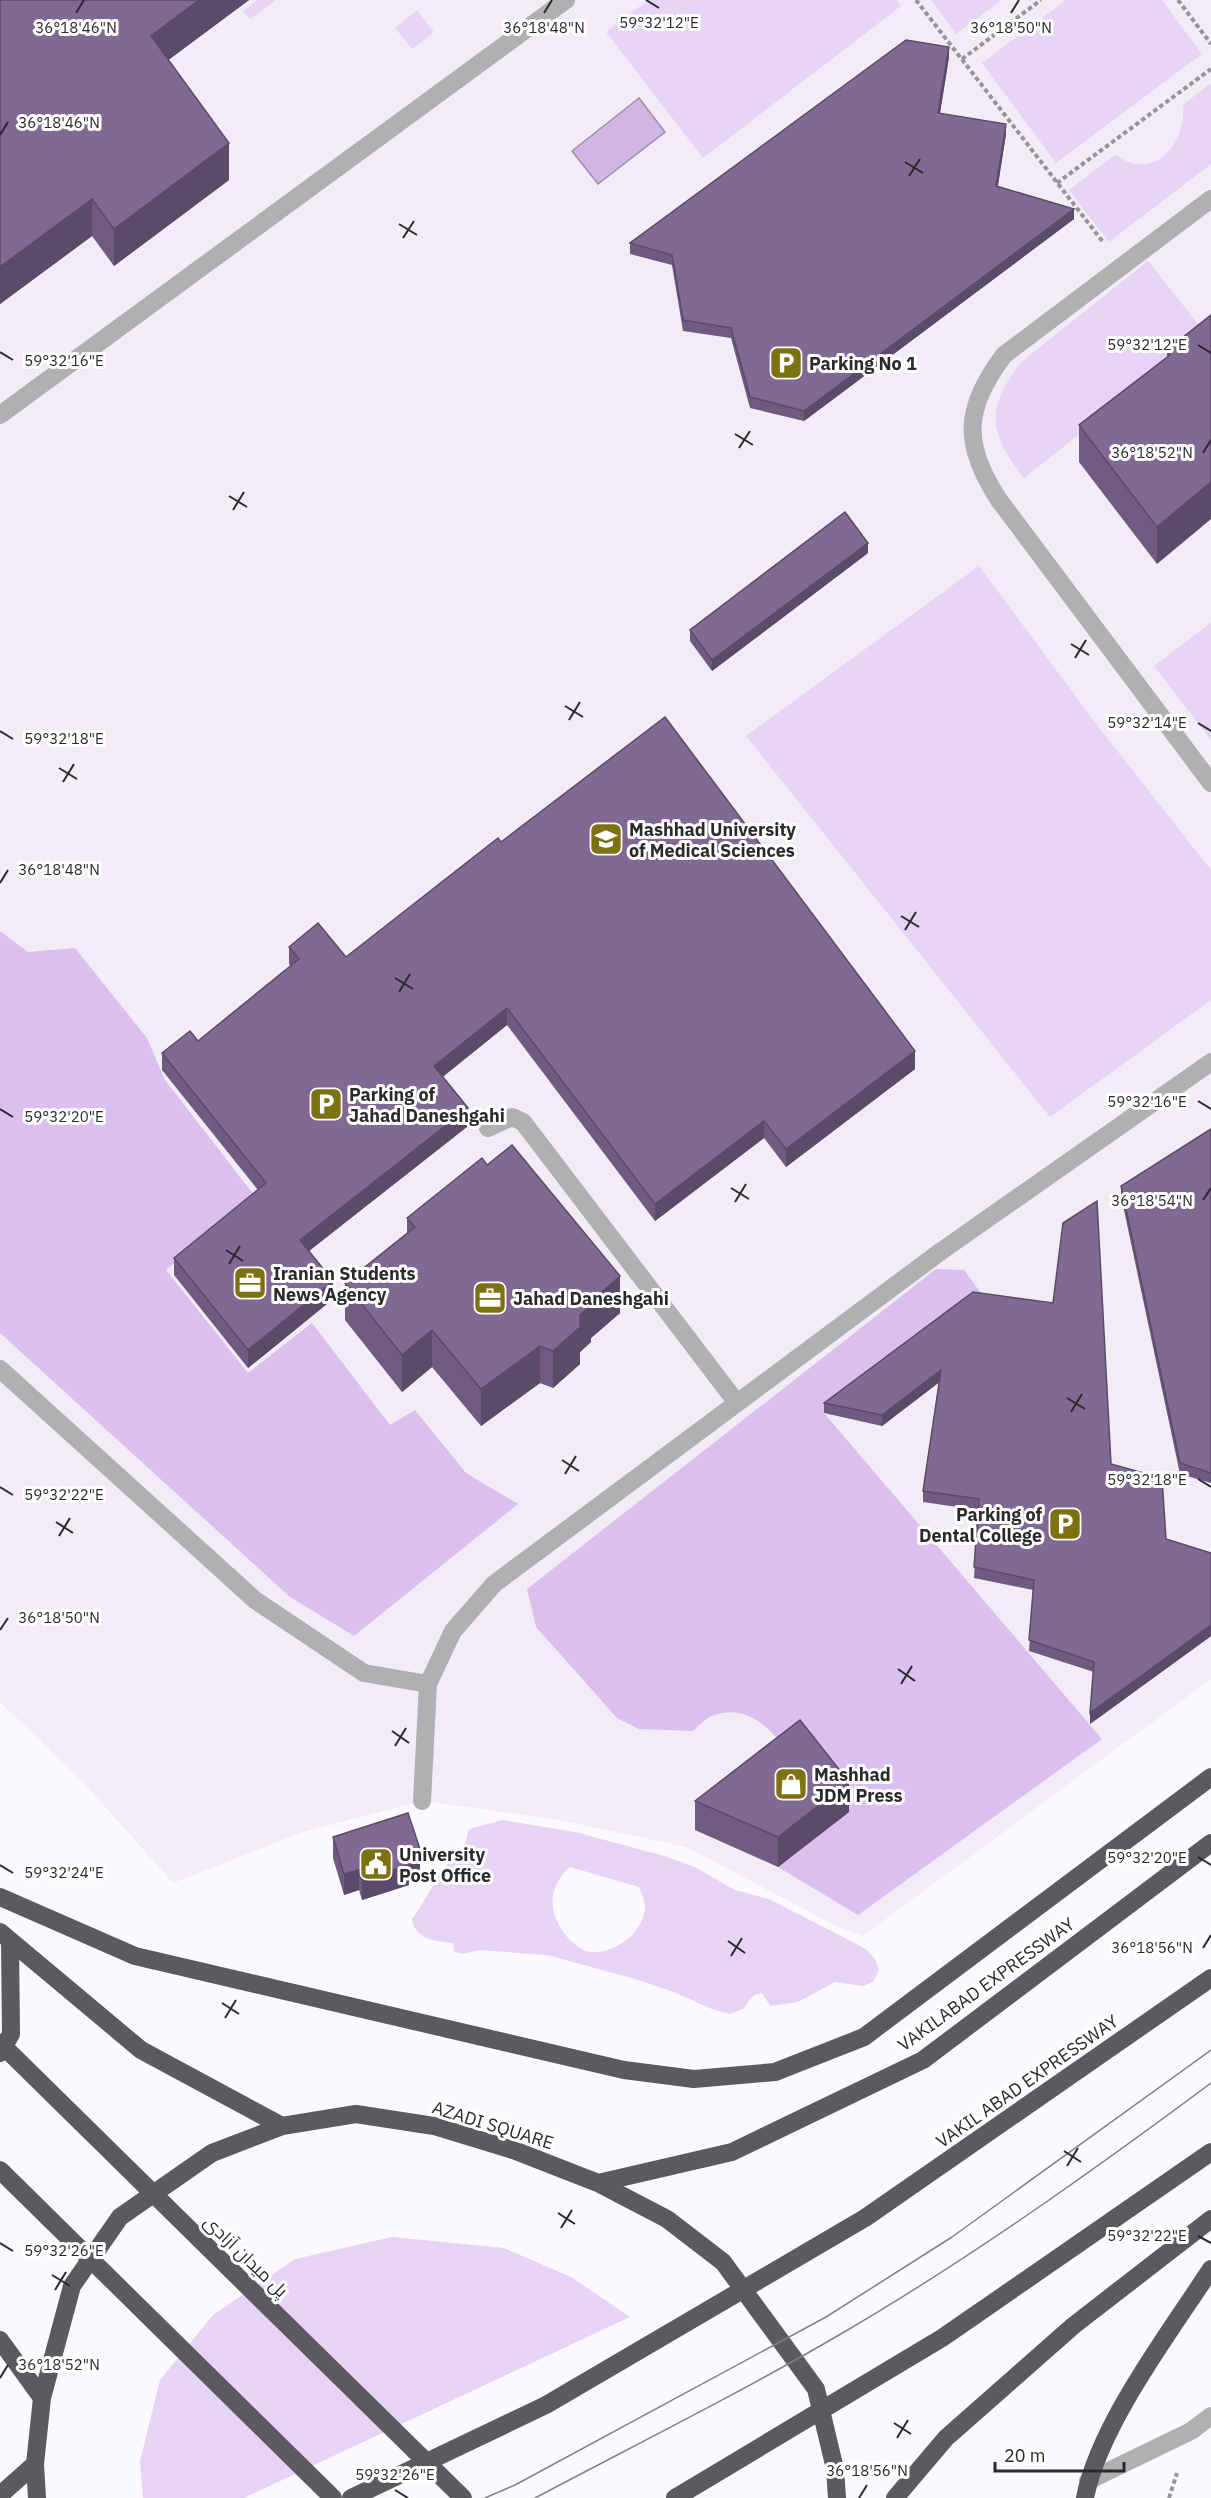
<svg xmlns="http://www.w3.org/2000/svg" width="1211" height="2498" font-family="'IBM Plex Sans',Cairo,sans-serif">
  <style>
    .built { fill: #f2ecf7 }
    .green { fill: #e7d3f6; fill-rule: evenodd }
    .forest { fill: #dbbfef }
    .water { fill: #d1b6e5; stroke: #9f8cad; stroke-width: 1.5 }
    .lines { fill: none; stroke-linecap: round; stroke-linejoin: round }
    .path { stroke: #969497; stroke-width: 4; stroke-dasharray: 4.5 3; stroke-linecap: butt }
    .minor { stroke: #b0afb1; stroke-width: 18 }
    .highway { stroke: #5c5a5e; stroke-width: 18 }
    .tram { stroke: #838185; stroke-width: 1.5 }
    .wall { fill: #705a7f }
    .shaded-wall { fill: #5b4a68 }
    .building { fill: #826994; stroke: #5b4a68; stroke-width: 1.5 }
    .ticks { fill: none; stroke: #2a292b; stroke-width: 2 }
    .labels { text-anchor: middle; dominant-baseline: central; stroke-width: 6; stroke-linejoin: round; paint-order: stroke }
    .poi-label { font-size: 18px; font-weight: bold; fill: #2a292b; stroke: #fff; text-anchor: start }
    .street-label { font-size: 18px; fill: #2a292b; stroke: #fff }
    .ticks-label { font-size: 15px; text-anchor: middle; fill: #2a292b; stroke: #fff; stroke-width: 6; stroke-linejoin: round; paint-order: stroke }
  </style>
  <rect width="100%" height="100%" fill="#fcf9fe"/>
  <path class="built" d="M0,0h1211v1679l-348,257 -25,-9 -152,-80 -126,-27 -138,-19 -119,31 -130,51 -91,-102 -82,-79z"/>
  <path class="green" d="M258,0h18l-26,19 -7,-8z
    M648,0h249l4,6 -198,152 -97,-126z
    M931,0h71l-46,34z
    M1066,0h96l40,54 -146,109 -74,-100z
    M417,10l17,22 -22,17 -17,-21z
    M1211,83v81l-102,78 -40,-52 46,-35c5,2 11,7 17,8 34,9 54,-30 51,-58z
    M1148,261l58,73 -182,144c-35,-45 -39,-68 -4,-115z
    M979,566l121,163 111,141v130l-161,117 -304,-381z
    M1211,623v117l-57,-74z
    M502,1820l73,12 86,23 34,12 40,23 34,9 97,50 9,10 4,11 -6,12 -10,4 -28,-4 -37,20 -28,4 -8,-13 -8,2 -11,14 -13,5 -16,-4 -38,-17 -41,-14 -88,-24 -68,-5 -16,4 -9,-2 -1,-9c-18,-2 -38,-3 -41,-24 14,-19 24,-42 39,-59l10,-2c5,-9 4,-18 8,-29zM570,1867l69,20c2,6 5,12 6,18 1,25 -29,49 -53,47 -9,0 -17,-7 -23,-13 -21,-23 -23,-51 1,-72z
    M392,2237l112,11 67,29 59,40 -386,181h-101l-3,-37 20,-81 53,-65 82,-56z"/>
  <path class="forest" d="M0,931l28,21 47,-4 72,90 18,42 89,115 -88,75 82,103 64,-50 78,102 25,-15 51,63 52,31 -164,132 -64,-39 -290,-264z
    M936,1269l28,1 17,23 -8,9 -149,111 278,326 -244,176 -80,-48 14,-111c-20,-25 -43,-54 -80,-40 -6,2 -13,10 -19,15l-54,-2 -22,-11 -81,-91 -9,-38z"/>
  <path class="water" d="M639,98l26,34 -67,52 -26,-33z"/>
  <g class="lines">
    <path class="path" d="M916,0l187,242
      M1178,0l33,44
      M962,59l79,-59
      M1057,183l154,-114
      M1169,2498l8,-25"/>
    <path class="minor" d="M1211,199l-207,156c-40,53 -42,89 -5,145l212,283
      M0,415l566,-415
      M488,1128l24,-11 11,5 214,281
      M0,1369l255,231 109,73 64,11
      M422,1801l6,-117 25,-53 41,-47 446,-332 271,-190
      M1088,2481l103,-50 20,-15"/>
    <path class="highway" d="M0,1897l135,59 489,114 70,9 81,-7 89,-35 347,-260
      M0,1932l141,118 141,76
      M0,2043l463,455
      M0,2053l11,-19 -1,-93
      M0,2170l333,328
      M598,2183l134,-31 191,-92 288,-217
      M0,2340l42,58
      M0,2495l35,-31
      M37,2498l-2,-34 7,-66 30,-112 48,-69 92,-64 70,-27 74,-12 78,12 82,25 82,32 69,36 56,43 93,127 19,80 2,29
      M351,2498l195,-93 319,-187 346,-240
      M675,2498l267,-160 269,-186
      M895,2498l51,-60 127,-112 138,-107
      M1085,2498c14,-73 85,-166 126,-229"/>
    <path class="tram" d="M485,2498l30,-13 311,-168 126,-80 259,-187
      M535,2498c102,-54 205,-105 304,-163 129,-75 252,-163 372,-252"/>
  </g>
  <path class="wall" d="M0,0h249l-81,60 61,120 -115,86 -22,-30 -92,68z
    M949,57l-9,57 66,20 -8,52 76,33 -270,202 -54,-13 -19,-70 -48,-7 -11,-66 -42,-11v-11z
    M1211,315l-54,249 -78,-102v-37l88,-68v-7z
    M868,553l-156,118 -22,-30v-11z
    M501,842l414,227 -129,98 -22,-29 -109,83 -148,-196 -65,52 26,49 -159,125 24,48 -85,69 -74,-93v-17l84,-68 -96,-120v-17l36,-12 93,-75 -2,-2v-17l57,10z
    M1211,1129v354l-31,-9 -59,-278v-10z
    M407,1218l213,95 -29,25v4l-11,10v12l-27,24 -13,-5 -59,43 -49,-59 -30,25 -57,-72v-37l62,-50z
    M973,1292l138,172 55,75 45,14v83l-121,88 4,-52 -65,-21 4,-61 -59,-12 4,-68 -55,-8v-11l16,-109 -57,44 -58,-13v-10z
    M695,1801l154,11 -71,55 -83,-37z
    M333,1837l87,33 -11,3v12l-47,15 -3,-10 -15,5 -11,-37z"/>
  <path class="shaded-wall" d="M199,0h50l-98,73v-37z
    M949,47v10l-11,67v-11z
    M1006,124v10l-10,62v-10z
    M229,143v37l-115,86v-37z
    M92,199v37l-92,68v-37z
    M1074,209v10l-270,202v-10z
    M1211,482v37l-54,45v-37z
    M868,543v10l-156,118v-11z
    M507,1008v17l-73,59v-18z
    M915,1051v18l-129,98v-18z
    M468,1108v18l-168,132v-18z
    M764,1121v17l-109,83v-17z
    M620,1276v37l-29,25v4l-11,10v12l-27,24v-37l36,-48z
    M333,1281v18l-85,69v-18z
    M432,1330v37l-30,25v-37z
    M540,1346v37l-59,43v-37z
    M941,1370v11l-59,45v-11z
    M1211,1625v11l-121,88v-11z
    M849,1782v30l-71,55v-30z
    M420,1849v21l-11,3v12l-47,15v-21l44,-25z
    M359,1870v20l-15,5v-21z"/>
  <path class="building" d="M0,0h199l-48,36 78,107 -115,86 -22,-30 -92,68z
    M906,40l43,7 -11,66 68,11 -10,62 78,23 -270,202 -54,-14 -19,-69 -48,-8 -11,-65 -42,-12z
    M1211,315v167l-54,45 -78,-102 91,-70 -3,-5z
    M845,512l23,31 -156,117 -22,-30z
    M665,717l250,334 -129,98 -22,-28 -109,83 -148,-196 -73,58 34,42 -168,132 33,41 -85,69 -74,-92 92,-75 -104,-130 28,-22 8,10 101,-82 -10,-12 29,-24 28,34 152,-119 3,4z
    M1211,1129v344l-31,-10 -59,-277z
    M512,1145l108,131 -31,27 2,2 -11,10v12l-27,24 -13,-5 -59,43 -49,-59 -30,25 -57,-72 70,-56 -8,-9 75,-60 5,7z
    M1097,1201l14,263 51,14 4,61 45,14v72l-121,88 4,-51 -65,-22 5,-60 -60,-13 5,-68 -56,-8 18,-121 -59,45 -58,-12 149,-111 80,11 10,-80z
    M800,1720l49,62 -71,55 -83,-36z
    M408,1813l12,36 -14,5 3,11 -47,14 -3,-9 -15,4 -11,-37z"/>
  <path class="ticks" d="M646,0l13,8M76,13l8,-13M544,13l8,-13M1011,13l8,-13M0,135l8,-13M905,162l18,11M909,176l11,-17M399,224l18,11M403,238l11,-17M1198,345l13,8M0,352l13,8M735,434l18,11M739,448l11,-17M1203,453l8,-13M229,496l18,11M233,510l11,-18M1071,644l18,11M1075,658l11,-18M565,706l18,11M569,720l11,-18M1198,723l13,8M0,731l13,8M59,768l18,11M63,782l11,-18M0,883l8,-13M901,916l18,11M905,930l11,-18M395,978l18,11M399,992l11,-18M1198,1101l13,8M0,1109l13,8M731,1188l18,11M1203,1200l8,-12M735,1202l11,-18M226,1250l17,11M229,1264l11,-18M1067,1398l18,11M1071,1412l11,-18M562,1460l17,11M565,1474l11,-18M1198,1479l13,8M0,1487l13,8M56,1522l17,11M59,1536l11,-18M0,1630l8,-12M898,1669l17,12M901,1684l11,-18M392,1731l17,12M395,1746l11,-18M1198,1857l13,8M0,1865l13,8M728,1941l17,12M1203,1948l8,-13M731,1956l11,-18M222,2003l17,11M225,2018l11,-18M1064,2151l17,11M1067,2166l11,-18M558,2213l17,11M561,2228l11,-18M1198,2236l13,7M0,2243l13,8M52,2275l18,11M55,2290l11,-18M0,2378l8,-13M894,2423l17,11M897,2438l11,-18M395,2490l13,8M859,2498l8,-13"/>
  <defs>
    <symbol id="parking-square" viewBox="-11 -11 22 22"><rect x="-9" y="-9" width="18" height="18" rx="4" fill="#7e7111" stroke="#fff"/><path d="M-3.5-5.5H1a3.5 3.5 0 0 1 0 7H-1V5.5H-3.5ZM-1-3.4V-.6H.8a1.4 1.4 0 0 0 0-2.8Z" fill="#fff"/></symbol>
    <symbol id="university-square" viewBox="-11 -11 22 22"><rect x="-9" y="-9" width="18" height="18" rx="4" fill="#7e7111" stroke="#fff"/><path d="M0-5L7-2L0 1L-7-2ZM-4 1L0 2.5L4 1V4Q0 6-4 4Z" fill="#fff"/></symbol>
    <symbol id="office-square" viewBox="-11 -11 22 22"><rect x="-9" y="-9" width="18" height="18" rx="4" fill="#7e7111" stroke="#fff"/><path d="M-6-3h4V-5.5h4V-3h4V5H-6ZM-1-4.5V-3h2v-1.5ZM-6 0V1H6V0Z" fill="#fff"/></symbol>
    <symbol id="shop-square" viewBox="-11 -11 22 22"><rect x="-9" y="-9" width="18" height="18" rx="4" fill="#7e7111" stroke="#fff"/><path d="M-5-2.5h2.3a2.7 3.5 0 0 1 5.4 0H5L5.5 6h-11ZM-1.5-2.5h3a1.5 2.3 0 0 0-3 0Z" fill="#fff"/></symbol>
    <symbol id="civic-square" viewBox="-11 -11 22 22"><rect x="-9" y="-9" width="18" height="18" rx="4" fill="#7e7111" stroke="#fff"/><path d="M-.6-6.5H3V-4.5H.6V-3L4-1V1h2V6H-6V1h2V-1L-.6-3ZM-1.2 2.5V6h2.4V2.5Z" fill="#fff"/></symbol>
  </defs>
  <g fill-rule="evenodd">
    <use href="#parking-square" x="767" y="344" width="38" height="38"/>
    <use href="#university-square" x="587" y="820" width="38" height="38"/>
    <use href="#parking-square" x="307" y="1085" width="38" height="38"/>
    <use href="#office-square" x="231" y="1264" width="38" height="38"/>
    <use href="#office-square" x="471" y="1279" width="38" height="38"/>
    <use href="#parking-square" x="1046" y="1505" width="38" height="38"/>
    <use href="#shop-square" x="772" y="1765" width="38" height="38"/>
    <use href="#civic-square" x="357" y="1845" width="38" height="38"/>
  </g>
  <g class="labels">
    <g class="poi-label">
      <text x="809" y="363">Parking No 1</text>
      <text x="629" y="829">Mashhad University<tspan x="629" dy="21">of Medical Sciences</tspan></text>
      <text x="349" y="1094">Parking of<tspan x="349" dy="21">Jahad Daneshgahi</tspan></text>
      <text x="273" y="1273">Iranian Students<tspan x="273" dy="21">News Agency</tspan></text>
      <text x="513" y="1298">Jahad Daneshgahi</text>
      <text x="1042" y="1514" text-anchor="end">Parking of<tspan x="1042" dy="21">Dental College</tspan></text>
      <text x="814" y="1774">Mashhad<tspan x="814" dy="21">JDM Press</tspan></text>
      <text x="399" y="1854">University<tspan x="399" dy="21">Post Office</tspan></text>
    </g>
    <g class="street-label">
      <text transform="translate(986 1984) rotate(-36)">VAKILABAD EXPRESSWAY</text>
      <text transform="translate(1027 2081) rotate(-35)">VAKIL ABAD EXPRESSWAY</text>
      <text transform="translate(493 2125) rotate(17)">AZADI SQUARE</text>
      <text transform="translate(246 2256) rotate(44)">پل میدان آزادی</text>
    </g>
  </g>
  <g class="ticks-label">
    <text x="659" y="28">59°32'12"E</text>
    <text x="76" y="33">36°18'46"N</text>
    <text x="544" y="33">36°18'48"N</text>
    <text x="1011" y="33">36°18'50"N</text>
    <text x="59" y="128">36°18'46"N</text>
    <text x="1147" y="350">59°32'12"E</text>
    <text x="64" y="366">59°32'16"E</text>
    <text x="1152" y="458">36°18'52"N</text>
    <text x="1147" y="728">59°32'14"E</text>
    <text x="64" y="744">59°32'18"E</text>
    <text x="59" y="875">36°18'48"N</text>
    <text x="1147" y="1107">59°32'16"E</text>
    <text x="64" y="1122">59°32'20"E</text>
    <text x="1152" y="1206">36°18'54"N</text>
    <text x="1147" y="1485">59°32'18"E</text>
    <text x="64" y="1500">59°32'22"E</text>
    <text x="59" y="1623">36°18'50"N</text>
    <text x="1147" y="1863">59°32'20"E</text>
    <text x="64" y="1878">59°32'24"E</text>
    <text x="1152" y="1953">36°18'56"N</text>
    <text x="1147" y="2241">59°32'22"E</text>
    <text x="64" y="2256">59°32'26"E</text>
    <text x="59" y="2370">36°18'52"N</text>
    <text x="867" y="2476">36°18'56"N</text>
    <text x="395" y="2480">59°32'26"E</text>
  </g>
  <path d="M995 2462v9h129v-9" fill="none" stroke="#2a292b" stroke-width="3"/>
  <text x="1004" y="2462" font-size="18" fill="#2a292b" stroke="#ffffff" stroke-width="4.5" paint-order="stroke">20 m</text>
</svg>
